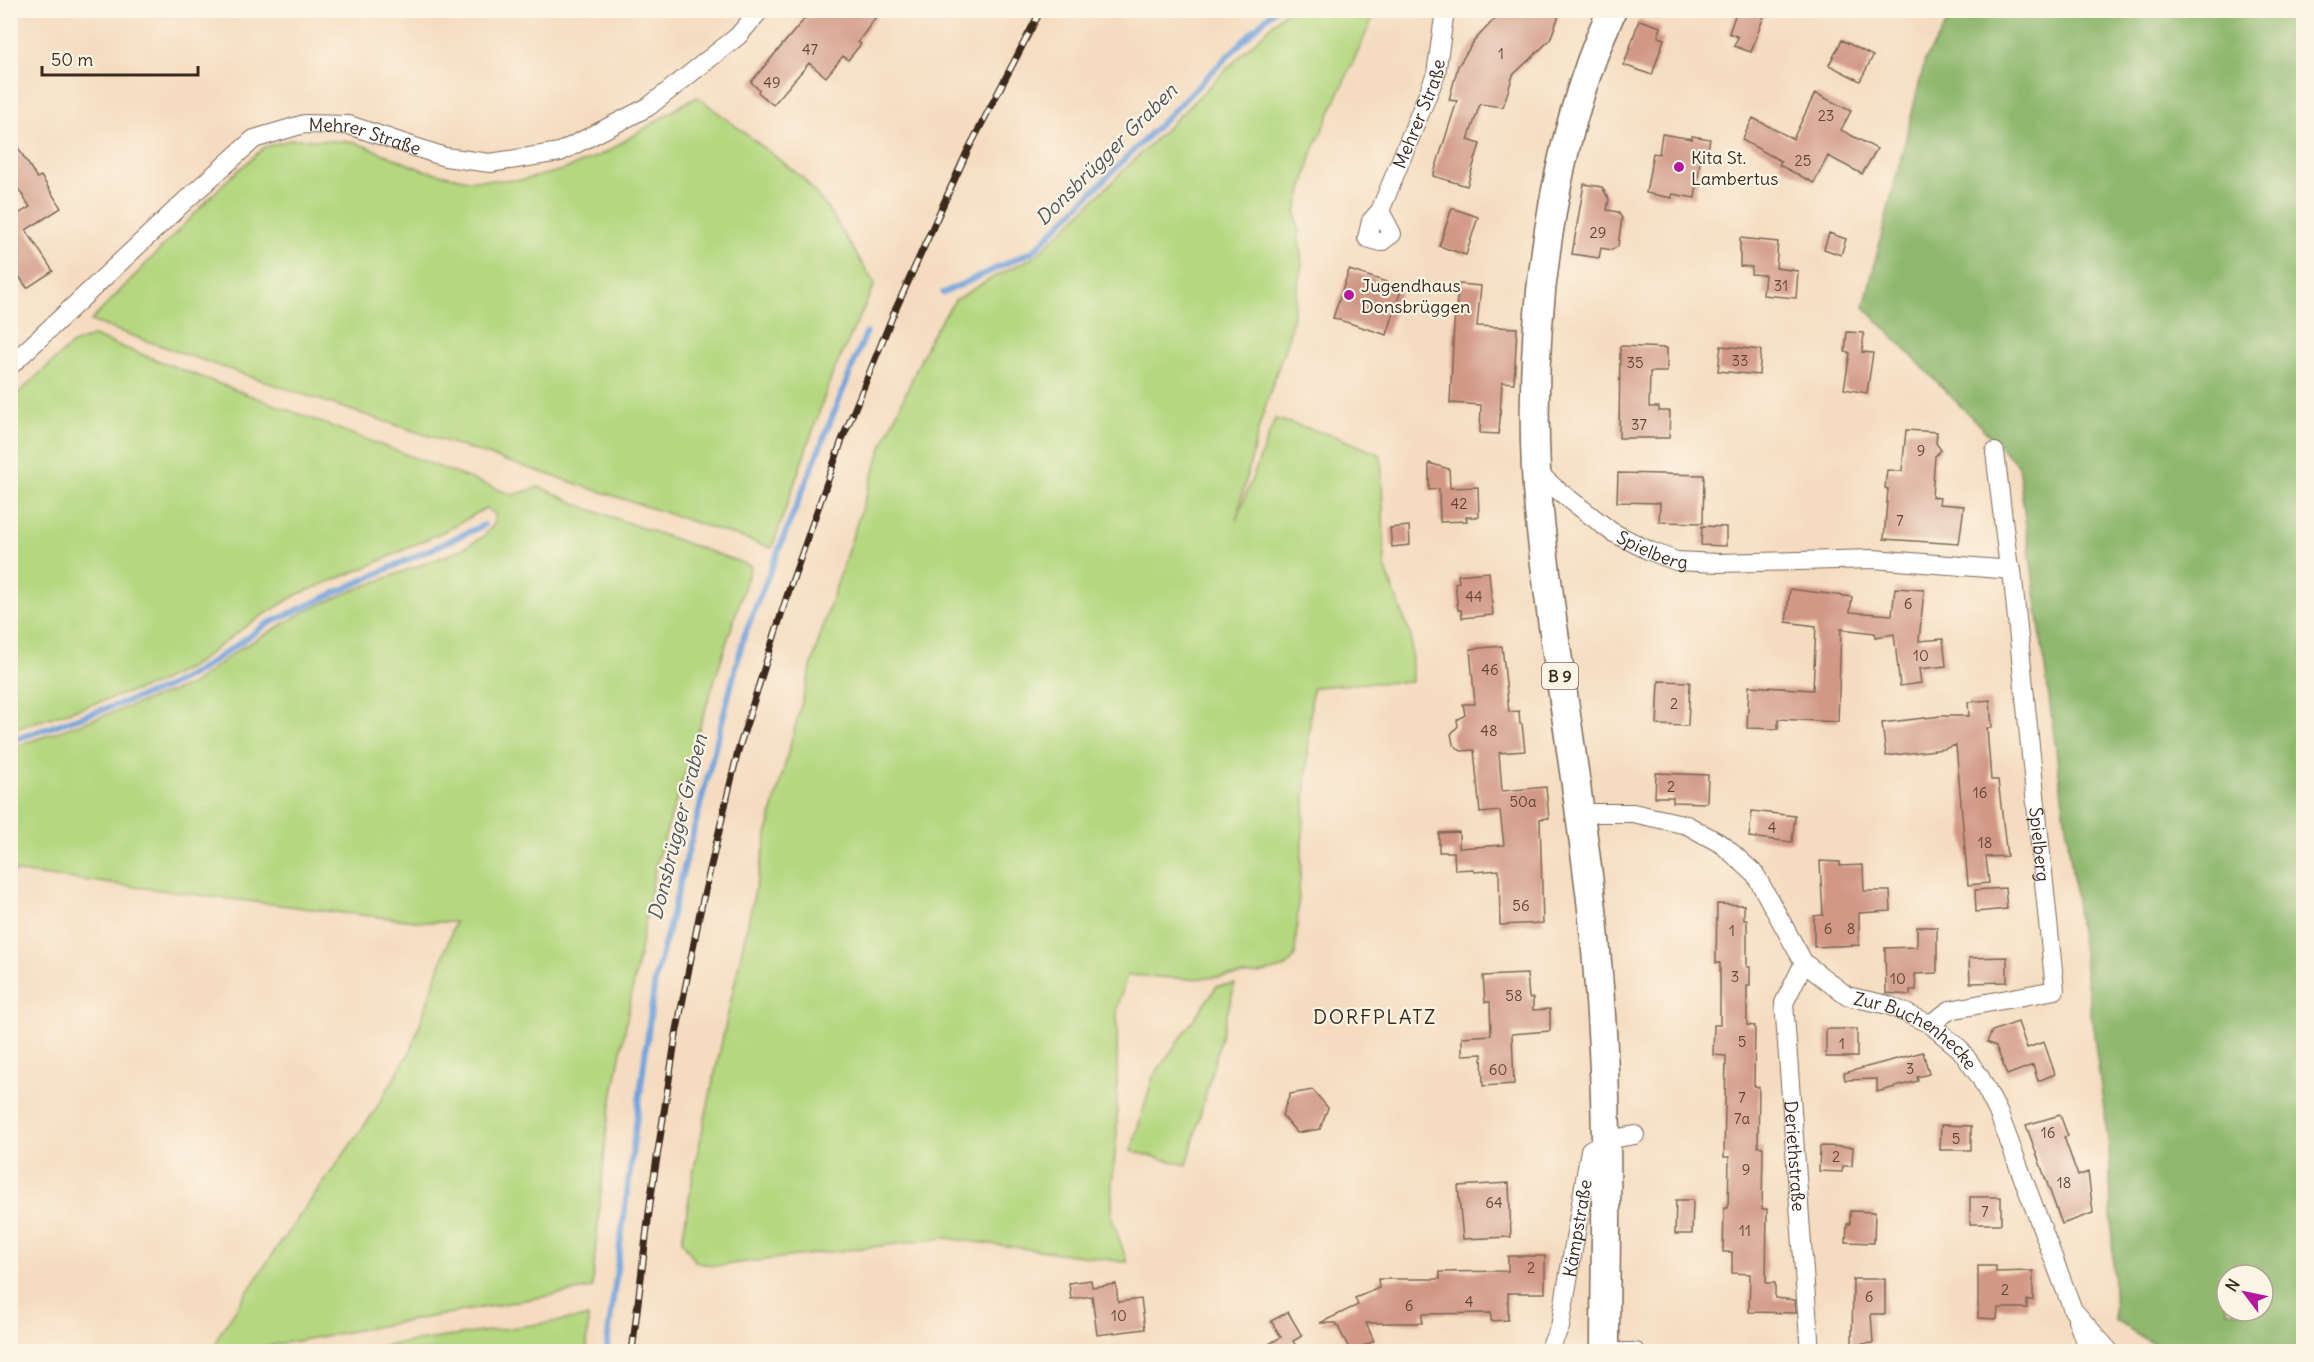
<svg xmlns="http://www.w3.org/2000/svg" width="2314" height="1362" font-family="Delius,sans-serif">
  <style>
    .green { fill: #b4d77f; stroke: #78804e; stroke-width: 1.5 }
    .forest { fill: #8fb86e; stroke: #657146; stroke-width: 1.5; fill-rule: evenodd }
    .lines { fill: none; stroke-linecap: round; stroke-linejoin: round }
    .stream { stroke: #6ea1da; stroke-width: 6 }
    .building { fill: #d29886 }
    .minor-casing { stroke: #7c6857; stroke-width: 20 }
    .primary-casing { stroke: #7c6857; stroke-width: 31 }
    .minor { stroke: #fff; stroke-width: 18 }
    .primary { stroke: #fff; stroke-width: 28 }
    .rail-casing { stroke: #3b2a1e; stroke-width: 7 }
    .rail { stroke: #fcf5e5; stroke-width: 4.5; stroke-dasharray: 14; stroke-linecap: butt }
    .poi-dot { fill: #b5179e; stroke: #fcf5e5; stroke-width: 2 }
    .labels { text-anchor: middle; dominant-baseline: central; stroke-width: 4.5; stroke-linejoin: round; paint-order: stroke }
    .number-label { font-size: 15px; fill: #614638 }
    .shield { fill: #fcf5e5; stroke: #75675a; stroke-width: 1.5 }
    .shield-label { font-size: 16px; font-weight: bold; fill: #3b2a1e }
    .street-label { font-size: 18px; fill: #3b2a1e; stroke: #fcf5e5 }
    .poi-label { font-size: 18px; fill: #3b2a1e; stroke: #fcf5e5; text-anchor: start }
    .water-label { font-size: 20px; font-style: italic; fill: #4d5460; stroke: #fcf5e5 }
    .neighbourhood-label { font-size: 20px; letter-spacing: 1.5px; fill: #3b2a1e; stroke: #fcf5e5 }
  </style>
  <rect width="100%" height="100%" fill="#fcf5e5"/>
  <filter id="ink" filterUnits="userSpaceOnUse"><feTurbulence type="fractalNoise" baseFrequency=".0167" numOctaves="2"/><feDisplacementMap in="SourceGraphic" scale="12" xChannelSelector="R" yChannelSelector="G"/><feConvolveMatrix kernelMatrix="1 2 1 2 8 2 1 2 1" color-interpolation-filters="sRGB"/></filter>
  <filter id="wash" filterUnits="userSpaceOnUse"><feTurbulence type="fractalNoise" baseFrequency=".008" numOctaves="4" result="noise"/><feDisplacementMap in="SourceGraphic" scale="24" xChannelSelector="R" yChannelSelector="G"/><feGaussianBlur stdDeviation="1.35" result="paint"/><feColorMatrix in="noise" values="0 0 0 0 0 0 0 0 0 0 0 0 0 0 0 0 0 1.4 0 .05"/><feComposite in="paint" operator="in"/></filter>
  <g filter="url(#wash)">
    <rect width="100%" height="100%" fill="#f5dcc0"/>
    <path class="green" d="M1287,10l89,1 -64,142 -16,60 6,51 -13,71 -29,88 -24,98 39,-102 60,17 46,19 4,112 26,70 1,45 -46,1 -51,4 -3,3 -17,266 -9,11 -27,7 -69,5 -63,-4 -10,34v125l-5,50v34l15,44 -181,-24 -232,28 -18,-4 -14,-21 12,-72 79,-361 48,-176 61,-185 49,-111 24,-36 37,-22 42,-21 30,-28z
      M698,97l105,81 25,31 47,75 -43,91 -60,173c-227,-76 -456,-146 -681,-227l134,-139 40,-35 28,-8 62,3 68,28 45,10h54l41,-10 42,-17 82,-51z
      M93,336l420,159 27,-8 46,21 165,58 -95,298 -49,262 -15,162 -352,63h-27l7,-18 58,-87 96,-134 37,-62 44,-128h-30l-90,-10 -324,-41v-123l180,-63 47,-35 68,-39 48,-21 102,-38 27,-15 11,-13 1,-10 -9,-6 -37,21 -80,37 -73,29 -47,29 -55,41 -38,19 -145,46v-330l60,-55z
      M1235,984l-48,181 -56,-14 22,-74 64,-91z
      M588,1317l-1,34h-240z"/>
    <path class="forest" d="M1954,11h349v1340h-138l-50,-31 -6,-172 -91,-683 -154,-158 61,-247zM2227,1275h36v36h-36z"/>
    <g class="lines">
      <path class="stream" d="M943,293l90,-42 241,-241
        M10,741l153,-52 34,-17 70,-48 217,-99
        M606,1352l49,-372 89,-344 122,-303"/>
    </g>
    <g id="blocks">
      <path class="building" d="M812,10h69l-23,32 3,2 -13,16 -5,-4 -17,21 -17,-14 -36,42 -15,-13 1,-2 -8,-8z
        M1503,10h58l-11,30 -37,35 -10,32 -23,-3 -12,36 12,4 -13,42 -34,-10 24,-75 -8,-1 9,-34 16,-25z
        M1737,10h29l-15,42 -17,-6 4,-9 -9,-4z
        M1639,20l22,7 -3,10 6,2 -12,36 -28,-10z
        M1842,40l31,16 -13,25 -31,-16z
        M1815,93l36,18 -10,19 36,19 -15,25 -34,-18 -14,27 -35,-18 2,-4 -39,-21 11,-22 40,21z
        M1662,134l30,5v-3l18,3 -3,16 -6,-1 -6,44 -23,-4v4l-26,-5 7,-40 6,1z
        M10,135l27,43 4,-2 20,32 -35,22 27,41 -26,17 -17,-25v-58l7,10 13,-8 -20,-31z
        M1584,184l18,3 7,12 -2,11 11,2 4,6 -4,28 -6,4 -11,-2 -2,10 -27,-4z
        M1452,208l26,9 -12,38 -27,-9z
        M1829,233l17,6 -5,16 -17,-6z
        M1740,238l38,4 -2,26 22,3 -2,27 -33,-3 2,-20 -14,-1 1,-7 -12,-1z
        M1349,270l53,17 -15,48 -54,-17z
        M1459,284l22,2 -4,40 40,2 -3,55 -12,-1 -3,52 -19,-1 1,-28 -31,-2 4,-79z
        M1847,332l17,1 -2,19 11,1 -6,40 -23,-4 6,-36 -5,-1z
        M1620,346l47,2v24h-17l-1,35h10v4h11l-1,27h-50z
        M1721,346l40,4 -2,25 -41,-4z
        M1906,430l31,2 -1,11 5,7 -6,6 -3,41 8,1 -1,6 25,2 -5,38 -75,-5 4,-50 -3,-1 2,-18 15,1z
        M1429,463l20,6 1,19 28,-1 1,30h-13l1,4 -27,1 -1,-33 -10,1z
        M1618,473l86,2 -1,48 -44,-1 1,-19 -43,-1z
        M1409,526l1,19 -18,2 -2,-19z
        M1702,526l24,1v19l-25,-1z
        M1489,572l4,43 -31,3 -1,-8h-3l-3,-27 4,-1 -1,-7z
        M1895,588l29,2 -5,51 24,-2 3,27 -27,3 2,14 -21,3 -6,-52 -19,3v-4l-34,-4 -3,93 -60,-3v10l-31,-1 2,-42 64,4 3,-64 -30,-4 4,-33 62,8 -2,15 42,3z
        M1502,646l7,66 10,-1 1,13h2l3,27 -26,2 3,38 44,-4 3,31 -9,1 3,104 -43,2 -1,-55 -25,2v-3l-19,1 -1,-18h-15v-19l20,-1v16l45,-3 -4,-34 -20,2 -6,-63 -13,1 -8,-7 -2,-10 7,-8 -1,-6 8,-5 -2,-11h12l-5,-55z
        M1659,681l31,1 -2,44 -31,-1z
        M1990,700l2,28h-5l4,52h7l9,76 -21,1 3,26 -21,2 -12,-140 -12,4 -58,7 -4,-33 59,-7h28l-1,-14z
        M1656,773l52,2 -1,28 -34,-1v-5h-18z
        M1752,811l43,5 -3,26 -43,-5z
        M1820,861l20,1v4l23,-1 1,26h26l1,20 -32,2v32l-45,2v-31l9,-1z
        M2005,888l2,21 -31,3 -1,-22z
        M1717,904l27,1v15h3v47h3v19h-3v39l8,1 -1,60 5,1 -1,60h5l-1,62h5l-1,74h9v15l20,2 1,13 -47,-1 1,-38 -18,-1v-21h-9l1,-44h4l1,-51h-5l2,-101 -13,-1 1,-30h6v-62h-4z
        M1917,927h20v46l-22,1 1,16h-6v5l-24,-2 -1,-45 32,-1z
        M2007,957v25l-37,1 -1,-25z
        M1527,974l2,24h4v12l17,-1v22l-38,3 2,50 -31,2 -1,-32 -20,1v-18l29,-2 -1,-33h-5l-2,-26z
        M2018,1022l9,26 17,-6 11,32 -17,7 -5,-16 -26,10 -11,-29 -9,-4 5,-11z
        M1826,1029h31v28h-31z
        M1923,1052l6,22 -12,3 1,4 -41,11v-13l-32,1 -1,-7z
        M1313,1090l15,18 -8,21 -23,4 -15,-18 8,-21z
        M2060,1115l8,21 -4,1 14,39 10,-4 5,41 -31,11 -36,-99z
        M1941,1125l30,1v24h-31z
        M1820,1146l33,1 -1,19h-9l-1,6 -23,-1z
        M1509,1183l2,54 -48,2 -5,-53z
        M1970,1197h31v27h-31z
        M1676,1200h17l-1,34h-17z
        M1850,1211l25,1 -1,31 -28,-1 1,-18h3z
        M1508,1256h37v37h-37v27l-17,1v-8l-69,1v9h-56l8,18 -23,11 -15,-29h-16l38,-18 -3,-7 24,-10 -1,-9h62v-7l68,-1z
        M1978,1266h18v6l37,-1v29h-6v8h-29l-1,11 -19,-1z
        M1853,1279h32v35h-14l2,29 -21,2z
        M1091,1280l1,7 24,-3 2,18 23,-3 4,30 -48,6 -5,-39 -21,3 -2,-16z
        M1288,1312l14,24 -9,5 6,11h-43l25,-15 -10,-16z"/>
    </g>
  </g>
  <g filter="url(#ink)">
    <use href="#blocks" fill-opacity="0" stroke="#7c6857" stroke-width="1.5"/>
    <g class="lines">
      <defs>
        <g id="minor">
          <path id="s1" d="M1380,211l12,23 -11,8 -14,-4 4,-17 9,-10 56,-137 9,-64"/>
          <path id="s2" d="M10,366l176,-166 68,-61 50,-15 45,1 96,32 45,6 70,-11 88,-45 90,-71 22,-26"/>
          <path d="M1995,452l14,117"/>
          <path id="s3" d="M1536,471l19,17 57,44 38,19 26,10 42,2 155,-4 139,11 43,420 -105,20 -20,14"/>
          <path id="s4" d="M1579,813h54l54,12 36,20 32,29 49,89 43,33 41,9 42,19 30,25 20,28 18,35 75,198 37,42"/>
          <path id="s5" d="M1804,963l-20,40 26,349"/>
          <path d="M2077,1320l12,32"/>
          <path id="s6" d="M1548,1352l12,-25 30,-177 16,-10 29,-5"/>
          <path d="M1613,1352h23"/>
        </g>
        <path id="primary" d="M1605,1352c0,-71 2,-141 1,-212 -1,-76 -6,-154 -14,-231 -11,-97 -26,-193 -40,-290 -6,-49 -14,-99 -16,-149 -7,-148 14,-324 76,-460"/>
      </defs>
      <use href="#minor" class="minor-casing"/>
      <use href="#primary" class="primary-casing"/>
      <use href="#minor" class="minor"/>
      <use href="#primary" class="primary"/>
      <defs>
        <path id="rail" d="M632,1352l19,-156 25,-161 24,-123 38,-161 49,-155 55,-156 51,-125 74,-163 74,-142"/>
      </defs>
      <use href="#rail" class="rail-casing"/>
      <use href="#rail" class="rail"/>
    </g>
  </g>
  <g class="poi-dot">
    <circle cx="1679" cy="167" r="6"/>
    <circle cx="1349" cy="295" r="6"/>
  </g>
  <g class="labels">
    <g class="number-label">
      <text x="810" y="49">47</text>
      <text x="1501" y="53">1</text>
      <text x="772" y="82">49</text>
      <text x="1826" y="115">23</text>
      <text x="1803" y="160">25</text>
      <text x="1598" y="232">29</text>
      <text x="1781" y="285">31</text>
      <text x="1740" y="360">33</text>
      <text x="1635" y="362">35</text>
      <text x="1639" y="424">37</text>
      <text x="1921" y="450">9</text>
      <text x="1459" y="503">42</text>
      <text x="1900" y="520">7</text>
      <text x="1474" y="596">44</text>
      <text x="1908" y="603">6</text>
      <text x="1921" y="655">10</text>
      <text x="1490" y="669">46</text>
      <text x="1674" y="703">2</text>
      <text x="1489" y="730">48</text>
      <text x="1671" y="786">2</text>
      <text x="1980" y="792">16</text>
      <text x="1523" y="801">50a</text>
      <text x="1772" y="827">4</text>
      <text x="1985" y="842">18</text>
      <text x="1521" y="905">56</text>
      <text x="1828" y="928">6</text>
      <text x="1851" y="928">8</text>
      <text x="1732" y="930">1</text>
      <text x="1735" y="976">3</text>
      <text x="1898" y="978">10</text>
      <text x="1514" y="995">58</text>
      <text x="1742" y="1041">5</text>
      <text x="1842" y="1043">1</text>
      <text x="1910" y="1068">3</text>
      <text x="1498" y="1069">60</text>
      <text x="1742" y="1097">7</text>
      <text x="1742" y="1118">7a</text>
      <text x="2048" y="1132">16</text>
      <text x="1956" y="1138">5</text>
      <text x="1836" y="1156">2</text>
      <text x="1746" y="1169">9</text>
      <text x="2064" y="1182">18</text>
      <text x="1494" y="1202">64</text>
      <text x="1985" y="1211">7</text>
      <text x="1745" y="1230">11</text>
      <text x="1531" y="1267">2</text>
      <text x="2005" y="1289">2</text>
      <text x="1869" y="1296">6</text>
      <text x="1469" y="1301">4</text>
      <text x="1409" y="1305">6</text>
      <text x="1119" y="1315">10</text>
    </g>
    <rect class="shield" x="1542" y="663" width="36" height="26" rx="4.5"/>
    <g class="shield-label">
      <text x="1560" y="676">B 9</text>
    </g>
    <g class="street-label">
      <text stroke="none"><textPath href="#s1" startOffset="190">Mehrer Straße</textPath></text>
      <text stroke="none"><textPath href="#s2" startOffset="448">Mehrer Straße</textPath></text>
      <text stroke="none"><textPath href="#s3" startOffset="142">Spielberg</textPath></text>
      <text stroke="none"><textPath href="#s3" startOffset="780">Spielberg</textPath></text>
      <text stroke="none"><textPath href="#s4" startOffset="428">Zur Buchenhecke</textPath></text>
      <text stroke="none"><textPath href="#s5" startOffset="198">Deriethstraße</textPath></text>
      <text stroke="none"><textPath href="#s6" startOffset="128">Kämpstraße</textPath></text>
    </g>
    <g class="poi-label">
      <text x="1691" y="157">Kita St.<tspan x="1691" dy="21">Lambertus</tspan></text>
      <text x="1361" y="285">Jugendhaus<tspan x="1361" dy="21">Donsbrüggen</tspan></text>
    </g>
    <g class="water-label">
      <text transform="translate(1106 154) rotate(-45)">Donsbrügger Graben</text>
      <text transform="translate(677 827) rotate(-76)">Donsbrügger Graben</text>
    </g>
    <g class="neighbourhood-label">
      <text x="1375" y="1016">DORFPLATZ</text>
    </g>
  </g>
  <rect width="2314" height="1362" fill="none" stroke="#fcf5e5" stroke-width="36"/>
  <g transform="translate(2245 1293) rotate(302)"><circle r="28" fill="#fcf5e5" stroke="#afa495" stroke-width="1.5"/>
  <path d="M0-4.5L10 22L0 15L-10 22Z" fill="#b5179e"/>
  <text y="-9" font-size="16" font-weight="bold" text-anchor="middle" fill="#3b2a1e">N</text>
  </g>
  <path d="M42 66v9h156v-9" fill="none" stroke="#3b2a1e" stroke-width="3"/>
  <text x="51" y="66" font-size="18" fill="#3b2a1e" stroke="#fcf5e5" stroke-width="4.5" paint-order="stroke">50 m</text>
</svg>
